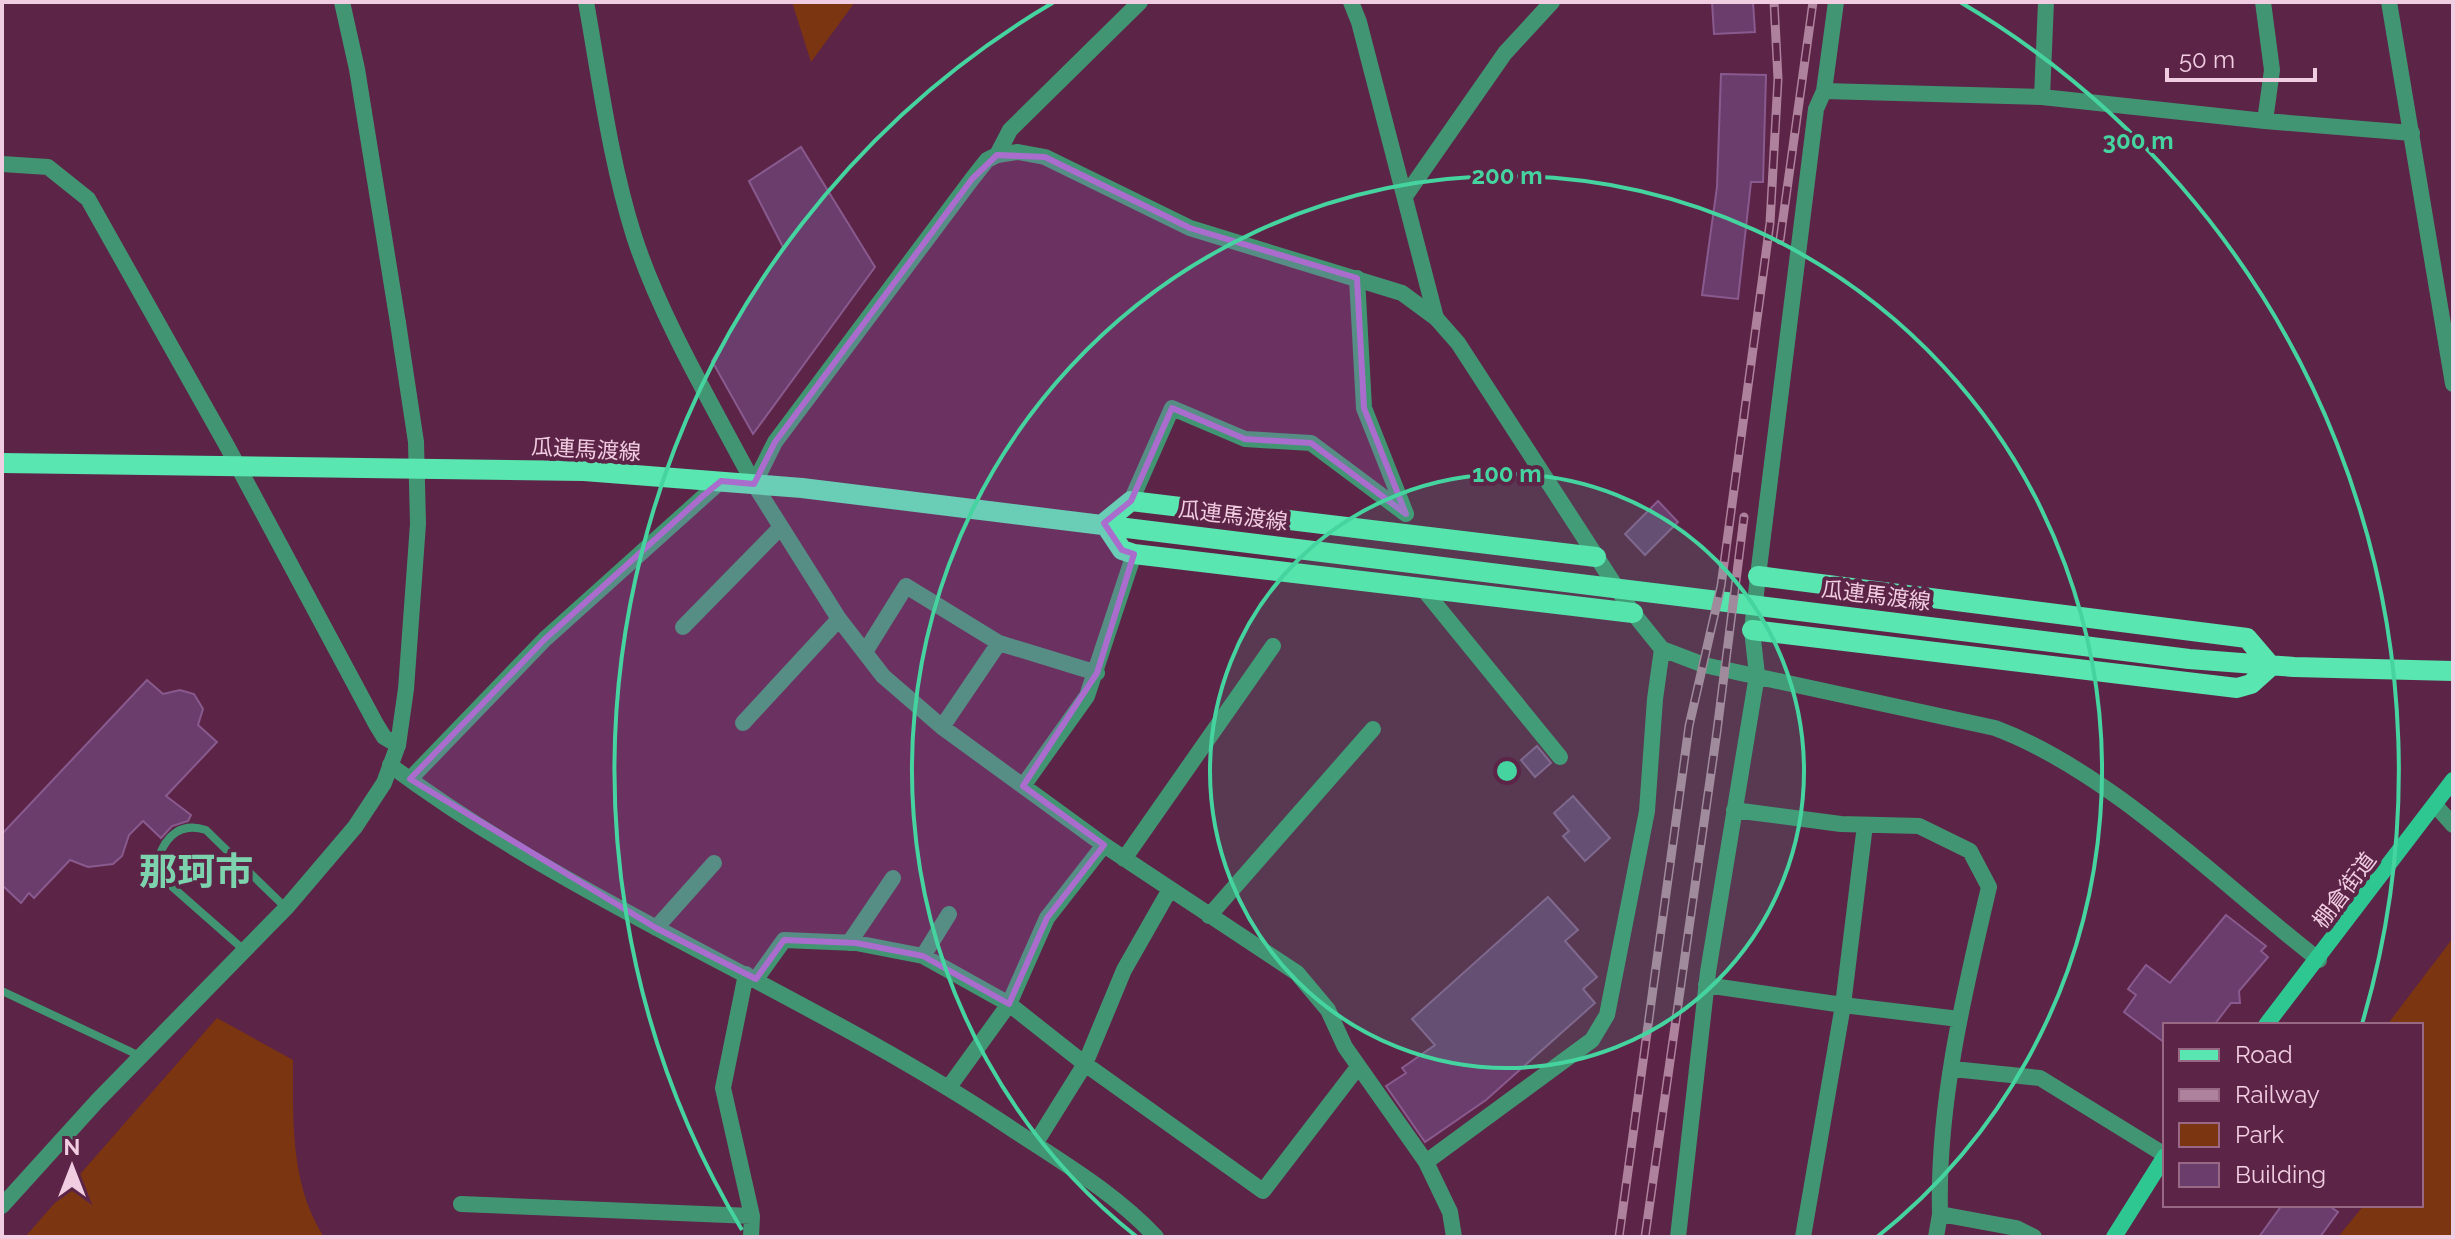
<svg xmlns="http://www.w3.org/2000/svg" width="2455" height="1239" font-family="Raleway,'Noto Sans JP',sans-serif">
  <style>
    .green { fill: #7c3511 }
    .building { fill: #6a3d6d; stroke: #895a8d; stroke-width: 2 }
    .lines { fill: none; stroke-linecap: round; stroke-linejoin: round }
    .service { stroke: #429573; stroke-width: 8 }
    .minor { stroke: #429573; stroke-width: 16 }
    .tertiary { stroke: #429573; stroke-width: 16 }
    .secondary { stroke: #2ec792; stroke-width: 16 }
    .primary { stroke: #59e6b0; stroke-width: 20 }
    .rail-casing { stroke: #ae819c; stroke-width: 9 }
    .rail { stroke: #5c2447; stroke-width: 6; stroke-dasharray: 18; stroke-linecap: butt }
    .marked { fill: #aa6ccd; fill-opacity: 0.2; stroke: #aa6ccd; stroke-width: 6; stroke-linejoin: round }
    .ring { fill: none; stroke: #45d49f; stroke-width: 4 }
    .labels { text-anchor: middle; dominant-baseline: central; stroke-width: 8; stroke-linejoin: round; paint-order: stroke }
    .street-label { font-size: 22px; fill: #f1cde1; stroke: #5c2447 }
    .town-label { font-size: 38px; font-weight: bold; fill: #7dd3ad; stroke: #5c2447 }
    .centre { fill: #45d49f; stroke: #5c2447; stroke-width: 4 }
    .ring-label { font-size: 24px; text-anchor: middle; font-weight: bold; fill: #45d49f; stroke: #5c2447; stroke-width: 8; stroke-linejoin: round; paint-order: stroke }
  </style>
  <rect width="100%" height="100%" fill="#5c2447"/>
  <path class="green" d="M792,2h63l-44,60z
    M2453,938v299h-115l26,-32h57v-180h-34z
    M217,1018l76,42c0,60 -3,124 31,177h-299z"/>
  <path class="building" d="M1712,2h41l2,30 -41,2z
    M1721,74l45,1 -3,107h-12l-13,117 -36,-4 15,-108z
    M801,147l74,120 -122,167 -41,-73 71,-114 -34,-66z
    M1658,501l20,21 -33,33 -20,-21z
    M147,680l16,14 17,-4 14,4 9,15 -5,16 19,17 -51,54 25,19 -3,6 -16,5 -11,12 -18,-17 -14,14 -7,21 -9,8 -25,3 -18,-7 -36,38 -5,-5 -8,10 -19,-18v-51z
    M1537,746l14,17 -16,14 -14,-17z
    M1573,796l37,42 -25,23 -22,-25 6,-5 -15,-18z
    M1548,897l30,33 -13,11 32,36 -14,12 12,14 -109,97 -61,42 -39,-56 20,-13 -4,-5 33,-23 -23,-26z
    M2226,915l40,31 -5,5 7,6 -29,34 1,12h-9l-17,22h-49v18l-41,-31 12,-17 -8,-6 18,-24 24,18z
    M2282,1205h46l10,7 -18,25h-61z"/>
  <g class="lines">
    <path class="service" d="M244,950l-75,-66 -11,-25c8,-24 23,-37 48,-29l80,78
      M2,991l138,65"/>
    <path class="minor" d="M342,2l15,67 41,254
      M1140,2l-130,128 -13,25 -10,5 -15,19 -197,263 -21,42 85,135 44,57 59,51 162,118 193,128 31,37 17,37 81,115 24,50 4,25
      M1351,2l8,20 77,296
      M1836,2l-12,89 218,6 223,24 7,-51 -9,-68
      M2042,97l4,-95
      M2265,121l147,12
      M2,164l46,3 40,32 139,247 149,278 8,13 14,8
      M1406,195l99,-142 47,-51
      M1131,501l41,-93 73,31 66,4 95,71 -42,-106 -7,-130
      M1424,590l136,167
      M683,627l98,-100
      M999,643l98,30
      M865,652l41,-66 93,57 -57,84
      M743,723l96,-104
      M390,765c191,142 418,228 616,360 52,35 107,66 150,112
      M1023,786l64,-90 47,-142
      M2436,806l17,19
      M1734,810l107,14 78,2 51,25 19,36c-25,106 -52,218 -49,327
      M1104,845l-57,73 -38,86 76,60 178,127 95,-124
      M1124,859l149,-213
      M1209,916l164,-187
      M656,928l58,-65
      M849,943l44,-65
      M923,956l26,-42
      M746,974l-23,114 29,128 -1,21
      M756,979l28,-39 72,3 67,13 86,48 -60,83
      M1706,985l137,20 22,-180
      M1953,1069l87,9 125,77
      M1035,1144l50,-80 39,-94 45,-79
      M1426,1162l166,-122 15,-25 40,-204 8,-112 7,-50 42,16 291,63c115,43 226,156 324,232
      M461,1204l291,12
      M1678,1237l30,-265 49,-297 -5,-45 6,-54 58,-467 8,-18
      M1803,1237l40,-232 116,14
      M1936,1237l4,-23 76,14 18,9"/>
    <path class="tertiary" d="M586,2c14,78 24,158 48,234 26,81 80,172 120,248
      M2389,2l64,382
      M997,155l21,-3 27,5 145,71 212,65 34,25 22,25 175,270 29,36
      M410,779l135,-140 176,-158
      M2,1206l96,-106 188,-192 69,-81 29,-44 14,-38 8,-56 12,-165 -2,-82 -18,-119"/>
    <path class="secondary" d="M2266,1025l187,-245
      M2114,1237l51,-81"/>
    <path class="primary" d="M2,463l582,8 218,17 1387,171 105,8 159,4
      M1104,523l18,27 12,4 499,59
      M1104,523l27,-22 465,56
      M1752,630l485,58 14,-4 20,-18 -24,-28 -489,-62"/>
    <defs>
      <path id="rail" d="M1780,240l33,-238
        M1619,1237l70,-511 32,-140 49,-363 8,-144 -4,-77
        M1645,1237l72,-506 27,-214"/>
    </defs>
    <use href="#rail" class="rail-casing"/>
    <use href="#rail" class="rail"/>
  </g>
  <path class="marked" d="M997,155l48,2 145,71 167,50 7,130 42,106 -95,-71 -66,-4 -73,-31 -41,93 -27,22 18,27 12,4 -37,119 -74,113 81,59 -57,73 -38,86 -86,-48 -67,-13 -72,-3 -28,39 -100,-51 -246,-149 135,-140 159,-144 17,-14 33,3 21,-42 197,-263z"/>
  <circle cx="1507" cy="771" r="297" fill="#45d49f" fill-opacity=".12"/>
  <g class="ring">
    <circle cx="1507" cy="771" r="297"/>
    <path d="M1137 1237A595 595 0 1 1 1877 1237"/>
    <path d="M742 1230A892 892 0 0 1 1054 2M1960 2A892 892 0 0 1 2362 1024"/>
  </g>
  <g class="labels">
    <g class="street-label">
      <text transform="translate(586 449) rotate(3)">瓜連馬渡線</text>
      <text transform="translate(1233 515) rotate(7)">瓜連馬渡線</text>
      <text transform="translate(1876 595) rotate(7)">瓜連馬渡線</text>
      <text transform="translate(2344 890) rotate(-53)">棚倉街道</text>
    </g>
    <g class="town-label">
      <text x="196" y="871">那珂市</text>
    </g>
  </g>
  <circle cx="1507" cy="771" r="12" class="centre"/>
  <g class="ring-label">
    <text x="2138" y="149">300 m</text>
    <text x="1507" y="184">200 m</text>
    <text x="1507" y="482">100 m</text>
  </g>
  <rect width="2455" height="1239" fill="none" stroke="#f1cde1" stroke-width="8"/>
  <rect x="2163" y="1023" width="260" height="184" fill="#5c2447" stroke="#986885" stroke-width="2"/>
  <rect x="2179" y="1049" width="40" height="12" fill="#59e6b0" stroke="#986885" stroke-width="2"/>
  <text x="2235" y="1063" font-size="24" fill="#f1cde1">Road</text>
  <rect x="2179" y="1089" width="40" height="12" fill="#ae819c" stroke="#986885" stroke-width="2"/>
  <text x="2235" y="1103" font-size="24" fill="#f1cde1">Railway</text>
  <rect x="2179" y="1123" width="40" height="24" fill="#7c3511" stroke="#986885" stroke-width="2"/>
  <text x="2235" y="1143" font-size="24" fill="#f1cde1">Park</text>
  <rect x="2179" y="1163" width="40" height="24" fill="#6a3d6d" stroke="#986885" stroke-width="2"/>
  <text x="2235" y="1183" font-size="24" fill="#f1cde1">Building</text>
  <g transform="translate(72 1167)" stroke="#5c2447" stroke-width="6" paint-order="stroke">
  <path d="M0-6L14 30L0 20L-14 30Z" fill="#f1cde1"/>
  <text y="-12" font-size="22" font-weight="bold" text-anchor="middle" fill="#f1cde1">N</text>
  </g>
  <path d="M2167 68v12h148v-12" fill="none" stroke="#f1cde1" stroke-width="4"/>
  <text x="2179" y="68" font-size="24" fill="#f1cde1" stroke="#5c2447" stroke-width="6" paint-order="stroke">50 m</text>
</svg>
